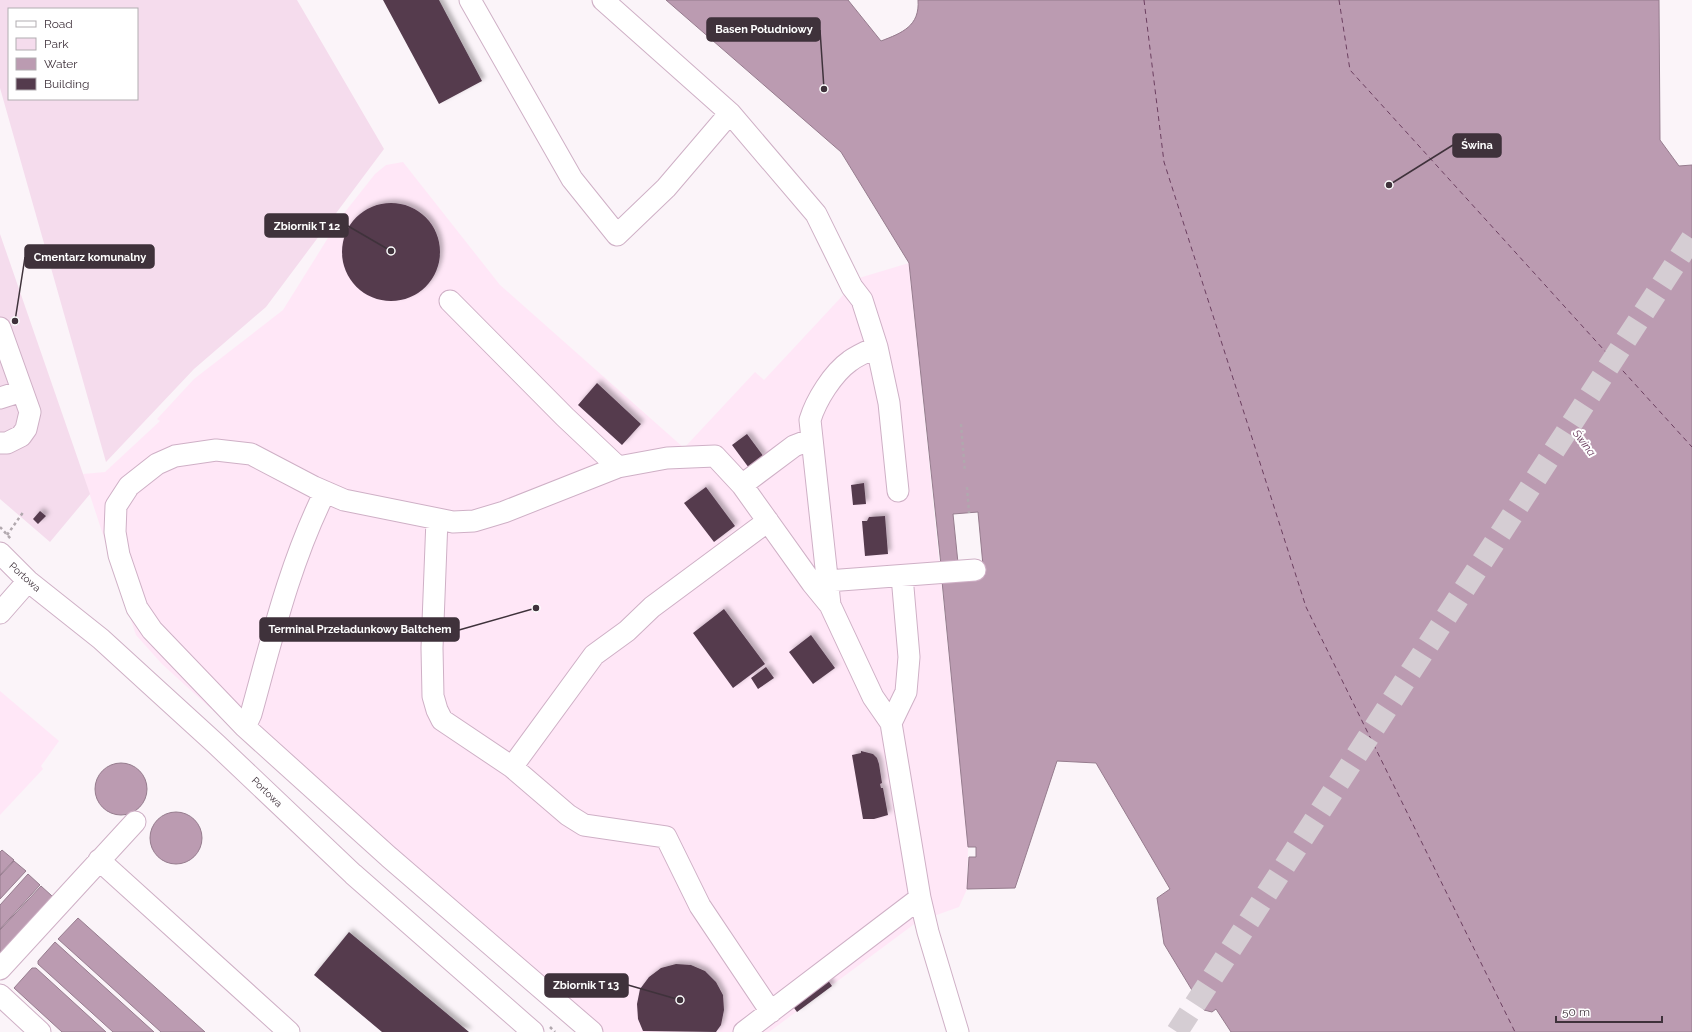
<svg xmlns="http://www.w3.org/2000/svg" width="1692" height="1032" font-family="Raleway,sans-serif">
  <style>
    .built { fill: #ffe7f7 }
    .green { fill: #f5dced; fill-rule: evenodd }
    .water { fill: #bb9bb1; stroke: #967c8e }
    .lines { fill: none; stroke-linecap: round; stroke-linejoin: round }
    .ferry { stroke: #6c3f60; stroke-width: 1; stroke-dasharray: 5 4; stroke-linecap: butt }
    .building { fill: #543b4d; filter: url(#shadow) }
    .major-tunnel { stroke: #d5cdd3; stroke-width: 22; stroke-dasharray: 22 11; stroke-linecap: butt }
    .minor-casing { stroke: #cfb0c6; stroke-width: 23 }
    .path { stroke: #b1a8ae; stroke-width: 2.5; stroke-dasharray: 3 3; stroke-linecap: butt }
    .minor { stroke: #fff; stroke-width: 21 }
    .labels { text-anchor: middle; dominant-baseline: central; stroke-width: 4; stroke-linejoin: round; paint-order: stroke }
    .street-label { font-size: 10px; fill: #3f323b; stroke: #fff }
    .water-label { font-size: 11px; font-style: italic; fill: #6c3f60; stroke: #fff }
    .leader { fill: none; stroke: #3f323b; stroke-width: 1.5 }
    .callout-dot { fill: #3f323b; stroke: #fff; stroke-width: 1.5 }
    .callout { fill: #3f323b; stroke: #3f323b; stroke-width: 1.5 }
    .callout-label { font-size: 11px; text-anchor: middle; font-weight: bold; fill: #fff }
  </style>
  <defs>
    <filter id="shadow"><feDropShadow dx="3.5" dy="-3.5" stdDeviation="2" flood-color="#0004"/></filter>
  </defs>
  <rect width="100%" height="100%" fill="#fbf4f9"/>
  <path class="built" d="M403,162l97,123 184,163 71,-76 9,8 95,-102 50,-15 59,584 -1,42 -8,18 -42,15 -148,110h-189l-337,-294 -81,-74 -26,-29 -53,-161 22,-2 55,-51 -3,-2 37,-40 89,-69 58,-93 34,-43 11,-9z
    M0,691l59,50 -18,25 2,3 -43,46z"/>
  <path class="green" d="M0,0h297l87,149 -118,158 -72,62 -88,93 -106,-374zM9,9h128v90h-128z
    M0,234l90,260 -40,48 -50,-43z"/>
  <path class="water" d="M666,0h182l33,41c21,-8 39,-15 37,-41h741l1,140 19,26 13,-1v867h-461l-15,-23 -4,3 -8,-2 -40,-66 -7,-46 13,-9 -74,-126 -39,-2 -42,127 -48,1 2,-32h7v-10h-8l-26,-266 42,-5 -6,-64 -25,2 5,49 -17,2 -32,-302 -68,-111z
    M95 789a26 26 0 1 1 52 0a26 26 0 1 1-52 0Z
    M150 838a26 26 0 1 1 52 0a26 26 0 1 1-52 0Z
    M2,850l12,10 -14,15v-23z
    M14,861l12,10 -26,28v-23z
    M28,874l12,11 -40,44v-24z
    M41,886l11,10 -52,57v-23z
    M78,918l127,114h-44l-103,-93z
    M55,942l99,90h-41l-75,-68v-3z
    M32,968h4l70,64h-44l-48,-44z"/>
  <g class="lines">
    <path class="ferry" d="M1144,0l20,162 142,445 209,425
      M1339,0l11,70 342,377"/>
  </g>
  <path class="building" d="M383,0h56l43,81 -43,23z
    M342 252a49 49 0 1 1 98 0a49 49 0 1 1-98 0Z
    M597,383l44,41 -19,21 -44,-40z
    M747,434l17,23 -15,11 -17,-23z
    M864,483l2,21 -13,1 -2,-20z
    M706,487l29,39 -21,16 -30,-39z
    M40,511l6,5 -8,8 -5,-5z
    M885,516l3,38 -23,2 -3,-35h5l2,-4z
    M724,609l41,55 -32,24 -40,-55z
    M811,635l24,33 -22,16 -24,-32z
    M766,667l8,11 -16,11 -7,-11z
    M861,751l12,3 4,4 2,6 3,19 -2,1 1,4h2l5,27 -14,4h-11l-11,-64 9,-2z
    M349,932l120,100h-87l-68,-57z
    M676,964l15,1 14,6 11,11 7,13 1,15 -3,15 -5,7 -73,-1 -5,-12 -1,-15 3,-15 9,-12 12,-9z
    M827,979l5,7 -35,26 -5,-7z"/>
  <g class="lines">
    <path class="major-tunnel" d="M1177,1032l515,-794"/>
    <defs>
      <path id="minor" d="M470,0l102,179 45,56 49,-47 64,-75
        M603,0l127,113 86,101 36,73 10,13 15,47 12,56 9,88
        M450,301l115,116 53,50 49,-9 48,-2 27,29 70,98 18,22
        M0,328l30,84 -4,17 -5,7 -14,7h-7
        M877,347c-9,4 -19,8 -27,14 -17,12 -34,39 -40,59l20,185 43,92 18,26
        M0,398l22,-7
        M742,485l52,-39 18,-7
        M437,519l-5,129 1,48 4,14 5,10 70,47 56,48 16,10 82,12 34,69 71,106
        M0,553l28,28 73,58 47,43 68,62 137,130 180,158
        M902,576l7,81 -3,35 -15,31 29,175 8,34 30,100
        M814,582l161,-12
        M0,613l28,-32
        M245,727l6,-13c21,-76 39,-152 74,-222
        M512,767l82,-112 33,-24 25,-24 116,-86
        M99,860l190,172
        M0,969l135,-147
        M0,995l40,37
        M592,1032l-203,-175 -144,-130 -93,-97 -15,-22 -18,-53 -4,-23 1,-26 13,-20 28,-22 18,-8 41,-6 35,4 63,33 30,13 109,22 21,-1 30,-9 114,-45
        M744,1032l176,-134"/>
    </defs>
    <use href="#minor" class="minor-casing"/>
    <path class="path" d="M961,424l4,48
      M967,487l2,26
      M0,527l11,12
      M7,535l17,-24
      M550,1027l5,5"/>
    <use href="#minor" class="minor"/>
  </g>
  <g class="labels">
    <g class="street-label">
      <text transform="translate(25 577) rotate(42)">Portowa</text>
      <text transform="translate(267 792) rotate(44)">Portowa</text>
    </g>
    <g class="water-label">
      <text transform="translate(1584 443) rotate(53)">Świna</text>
    </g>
  </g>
  <path class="leader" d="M824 89L820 30M1389 185L1453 145M391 251L348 226M15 321L25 257M536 608L459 630M680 1000L628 985"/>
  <g class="callout-dot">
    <circle cx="824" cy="89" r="4"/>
    <circle cx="1389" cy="185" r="4"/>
    <circle cx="391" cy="251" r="4"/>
    <circle cx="15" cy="321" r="4"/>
    <circle cx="536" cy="608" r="4"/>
    <circle cx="680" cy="1000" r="4"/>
  </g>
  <g class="callout">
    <rect x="707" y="18" width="113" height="23" rx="4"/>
    <rect x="1453" y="134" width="48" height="23" rx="4"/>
    <rect x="265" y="214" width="83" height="23" rx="4"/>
    <rect x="25" y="245" width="129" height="23" rx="4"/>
    <rect x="260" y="618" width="199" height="23" rx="4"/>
    <rect x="545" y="974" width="83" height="23" rx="4"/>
  </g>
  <g class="callout-label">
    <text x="764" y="33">Basen Południowy</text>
    <text x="1477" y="149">Świna</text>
    <text x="307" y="230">Zbiornik T 12</text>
    <text x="90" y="261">Cmentarz komunalny</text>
    <text x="360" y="633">Terminal Przeładunkowy Baltchem</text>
    <text x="586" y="989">Zbiornik T 13</text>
  </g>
  <rect x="8" y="8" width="130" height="92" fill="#ffffff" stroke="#b2adb1"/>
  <rect x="16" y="21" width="20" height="6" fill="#ffffff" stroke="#b2adb1"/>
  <text x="44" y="28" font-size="12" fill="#3f323b">Road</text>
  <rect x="16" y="38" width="20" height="12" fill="#f5dced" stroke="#b2adb1"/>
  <text x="44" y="48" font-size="12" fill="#3f323b">Park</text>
  <rect x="16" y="58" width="20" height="12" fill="#bb9bb1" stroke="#b2adb1"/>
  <text x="44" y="68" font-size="12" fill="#3f323b">Water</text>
  <rect x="16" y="78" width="20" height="12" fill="#543b4d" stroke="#b2adb1"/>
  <text x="44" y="88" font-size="12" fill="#3f323b">Building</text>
  <path d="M1556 1016v6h106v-6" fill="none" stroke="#3f323b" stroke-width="2"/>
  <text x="1562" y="1016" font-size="12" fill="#3f323b" stroke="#ffffff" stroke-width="3" paint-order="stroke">50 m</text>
</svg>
